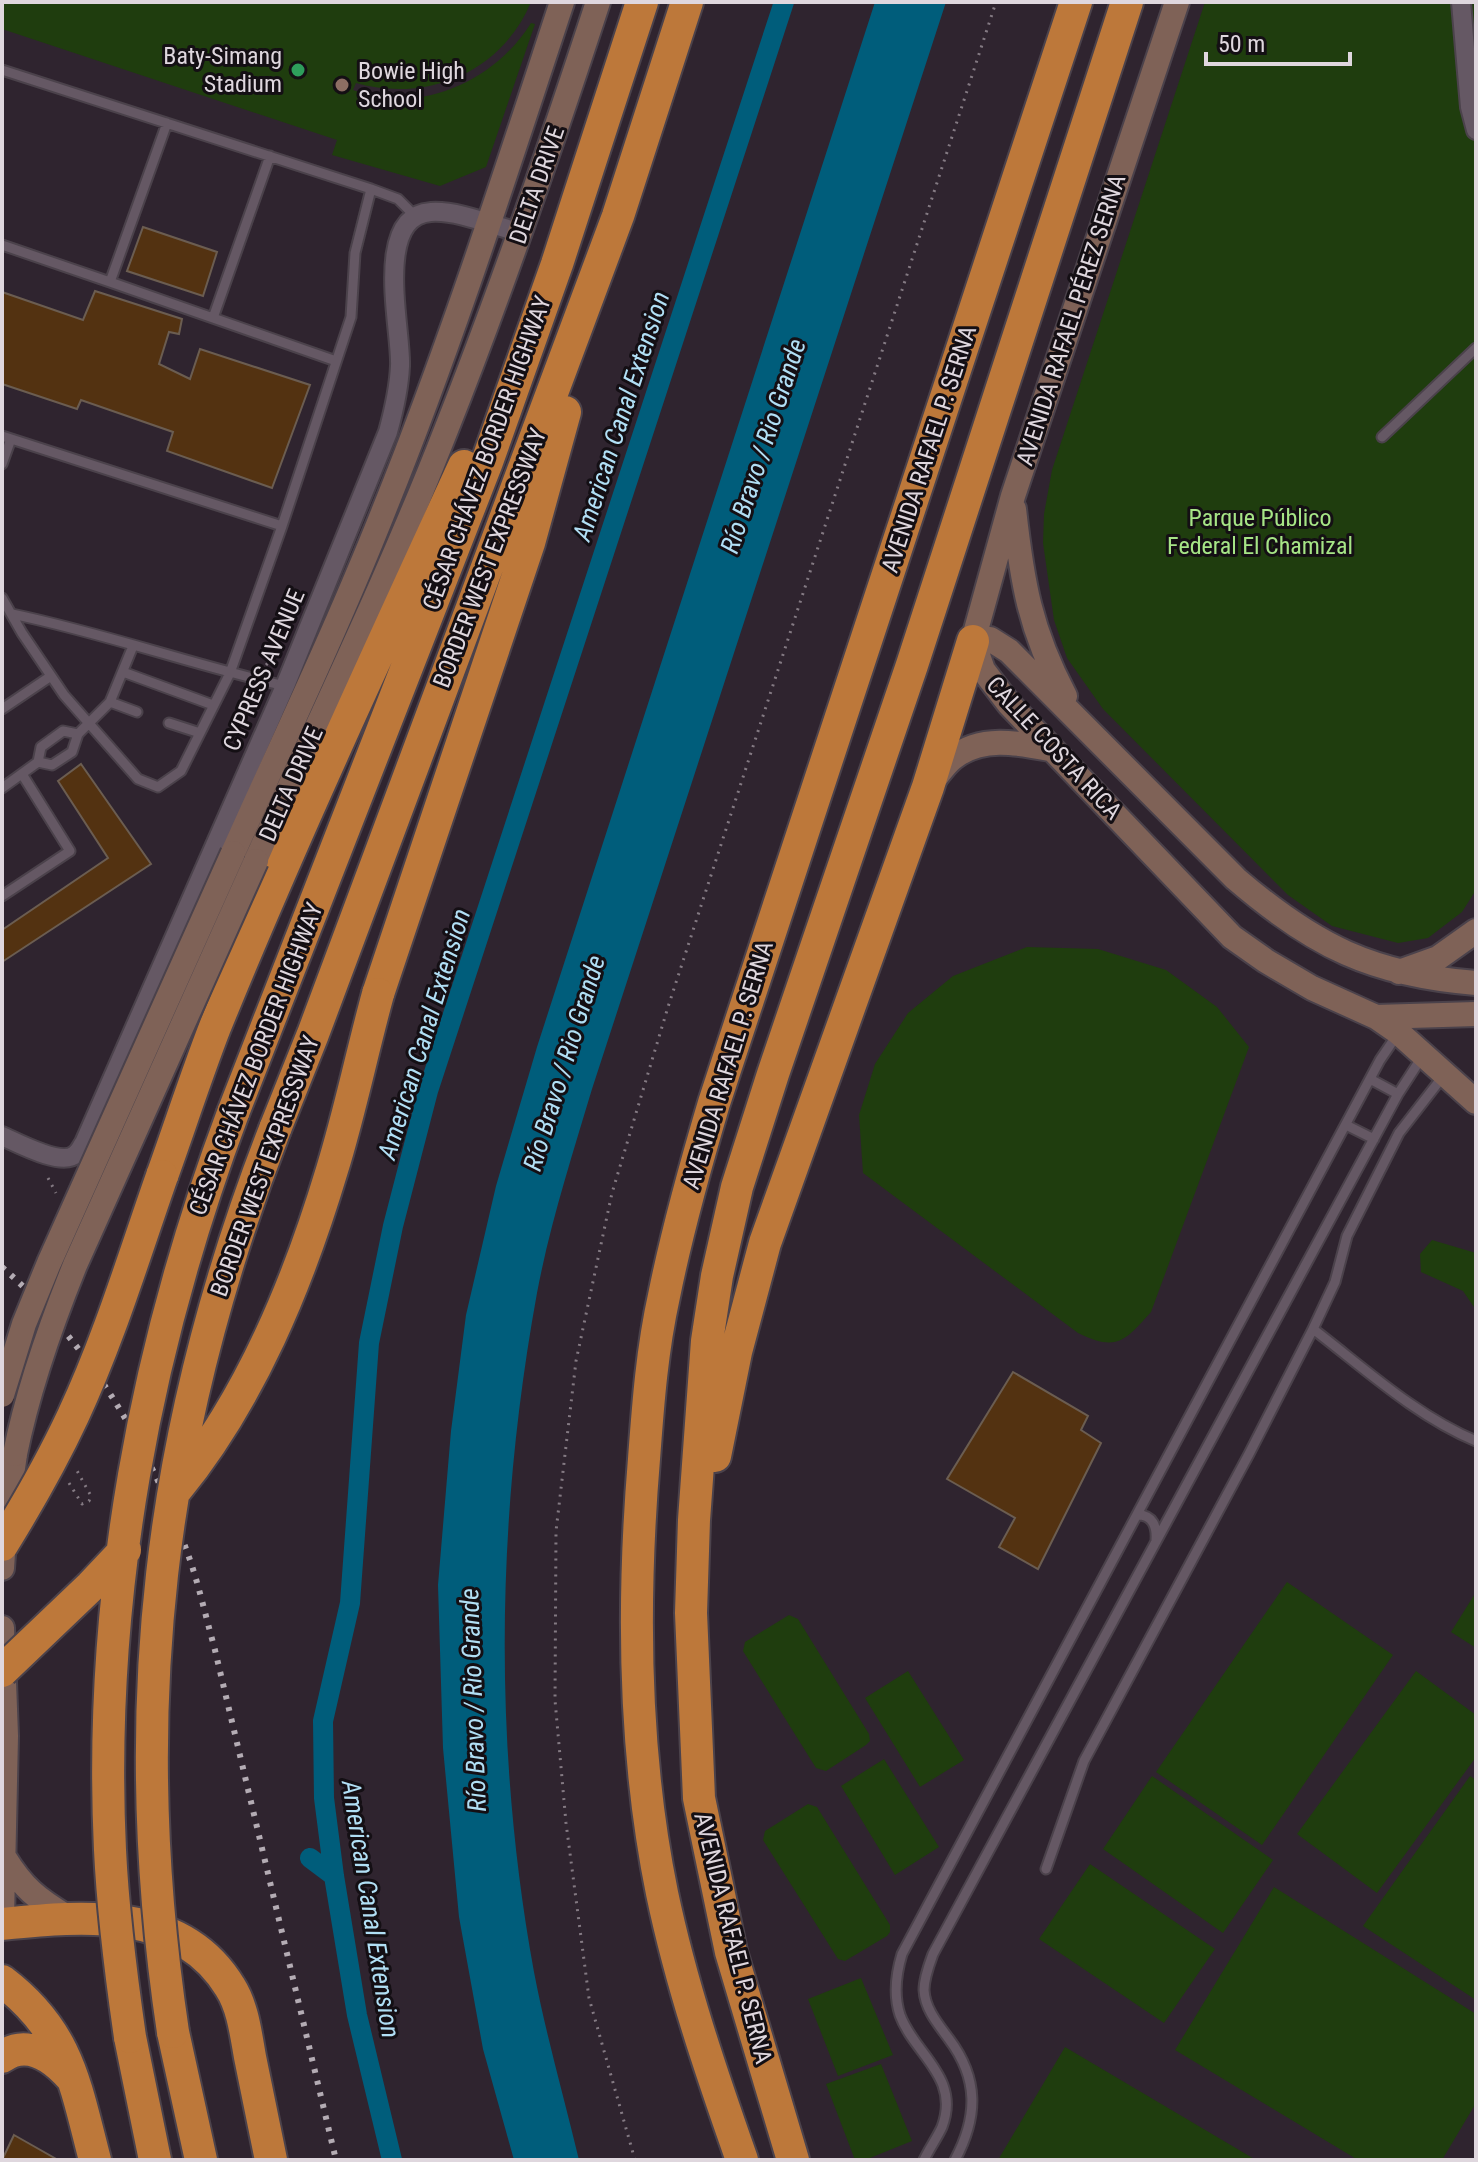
<svg xmlns="http://www.w3.org/2000/svg" width="1478" height="2162" font-family="'Roboto Condensed',sans-serif">
  <style>
    .green { fill: #1f3d0e }
    .water { fill: #005d7b }
    .lines { fill: none; stroke-linecap: round; stroke-linejoin: round }
    .canal { stroke: #005d7b; stroke-width: 20 }
    .building { fill: #533211; stroke: #6b5d51; stroke-width: 2 }
    .lane-casing { stroke: #4b424b; stroke-width: 13 }
    .street-casing { stroke: #4b424b; stroke-width: 22 }
    .secondary-casing { stroke: #4b424b; stroke-width: 28 }
    .highway-casing { stroke: #4b424b; stroke-width: 36 }
    .path { stroke: #847a83; stroke-width: 3; stroke-dasharray: 2 6; stroke-linecap: butt }
    .lane { stroke: #655864; stroke-width: 9 }
    .street { stroke: #655864; stroke-width: 18 }
    .secondary { stroke: #7f6257; stroke-width: 24 }
    .highway { stroke: #bd783a; stroke-width: 32 }
    .rail { stroke: #b4acb4; stroke-width: 6; stroke-dasharray: 4 8; stroke-linecap: butt }
    .secondary-bridge-casing { stroke: #4b424b; stroke-width: 28; stroke-linecap: butt }
    .highway-bridge-casing { stroke: #4b424b; stroke-width: 36; stroke-linecap: butt }
    .path-bridge { stroke: #847a83; stroke-width: 3; stroke-dasharray: 2 6; stroke-linecap: butt }
    .secondary-bridge { stroke: #7f6257; stroke-width: 24 }
    .highway-bridge { stroke: #bd783a; stroke-width: 32 }
    .leisure-dot { fill: #2e9e5b; stroke: #140f14; stroke-width: 3 }
    .education-dot { fill: #8d6e63; stroke: #140f14; stroke-width: 3 }
    .labels { text-anchor: middle; dominant-baseline: central; stroke-width: 6; stroke-linejoin: round; paint-order: stroke }
    .poi-label { font-size: 24px; fill: #dfd7de; stroke: #140f14; text-anchor: end }
    .street-label { font-size: 24px; fill: #dfd7de; stroke: #140f14 }
    .park-label { font-size: 24px; fill: #a6e586; stroke: #140f14 }
    .water-label { font-size: 26px; font-style: italic; fill: #b1dff5; stroke: #140f14 }
  </style>
  <rect width="100%" height="100%" fill="#2f242f"/>
  <path class="green" d="M2,2h529c-29,70 -104,101 -175,81l-3,7c67,26 142,-9 178,-67l4,1 -49,143 -46,19 -108,-31 5,-15 -335,-111z
    M1205,2h271v888l-14,22 -34,26 -30,5 -66,-17 -44,-31 -185,-186 -36,-51 -13,-38 -11,-77 1,-29 8,-44z
    M1027,947l71,2 68,21 51,37 32,40 -98,265c-26,29 -34,40 -73,21l-215,-160 -4,-58 16,-51 33,-51 45,-37z
    M1432,1240l44,13v57l-13,-19 -42,-19 -1,-18z
    M1287,1582l106,73 -131,190 -106,-73z
    M1476,1592v56l-25,-16z
    M789,1615l9,4 71,115 1,7 -4,4 -40,26 -10,-3 -73,-117 2,-9z
    M908,1671l56,89 -44,27 -55,-89z
    M1416,1671l60,44v42l-99,136 -80,-59z
    M884,1759l55,88 -44,28 -54,-89z
    M1152,1776l121,84 -50,73 -120,-84z
    M1470,1776l6,4v220l-113,-74z
    M808,1804l9,3 73,118v7l-3,4 -42,25 -7,-2 -75,-119 2,-9z
    M1090,1864l125,85 -51,74 -125,-84z
    M1274,1887l202,127v89l-34,57h-84l-183,-110z
    M861,1978l32,77 -55,21 -30,-77z
    M1065,2047l191,113h-258z
    M881,2064l31,77 -47,19h-10l-29,-76z"/>
  <path class="water" d="M875,2h71l-354,1087c-20,67 -42,135 -55,204 -41,225 -44,454 -3,679 12,63 30,125 45,188h-65l-31,-111 -24,-132 -16,-169 -5,-163 13,-154 15,-116 30,-129 41,-139z"/>
  <g class="lines">
    <path class="canal" d="M310,1858l24,18
      M392,2160l-35,-145 -23,-139 -10,-78 -1,-77 27,-118 19,-260 24,-117 35,-135 356,-1089"/>
  </g>
  <path class="building" d="M143,227l74,25 -14,44 -76,-25z
    M95,291l87,28 -3,15 -10,-2 -10,32 31,15 10,-30 110,36 -38,103 -105,-37 6,-19 -92,-32 -4,9 -75,-25v-92l81,28z
    M81,764l70,100 -149,98v-32l106,-72 -50,-77z
    M1013,1372l75,44 -7,14 20,13 -63,126 -39,-22 16,-29 -68,-39z
    M14,2135l44,25h-56z"/>
  <g class="lines">
    <defs>
      <path id="lane" d="M2,70l369,119 -16,64 -4,64 -69,209 -52,147 -49,98 -23,16 -20,-8 -74,-84 -42,-62 -20,-35
        M371,189l27,10 18,18
        M2,245l108,37 57,-159
        M110,282l226,79
        M213,318l57,-162
        M2,436l280,90
        M1382,437l94,-89
        M2,464l9,-25
        M12,614c92,19 181,51 273,72
        M123,672l90,33
        M110,702l27,10
        M2,709l49,-33
        M169,723l31,10
        M38,762l14,3 20,-13 6,-18 32,-32 23,-56
        M2,788l36,-26 3,-15 22,-16 15,3
        M2,896l68,-45 -48,-77
        M1370,1079l28,15
        M1346,1125l28,14
        M1313,1329l22,-47 12,-46 52,-103 45,-58
        M1138,1515c15,0 19,12 18,25
        M1046,1869l38,-108 165,-307 64,-125c51,39 103,87 163,112
        M924,2160c5,-11 13,-22 18,-33 19,-50 -28,-73 -42,-112 -7,-21 -4,-41 2,-61l478,-894 17,-25
        M955,2160c23,-43 24,-81 -6,-121 -11,-15 -24,-30 -25,-49 0,-12 5,-25 9,-36l465,-860 24,-37"/>
      <path id="street" d="M1461,2l9,105 6,23
        M2,1136c16,7 60,31 74,18 4,-3 5,-7 8,-11l201,-457 103,-254c6,-22 11,-44 12,-66 2,-35 -28,-150 31,-154 26,-2 64,14 90,21"/>
      <path id="secondary" d="M1014,509c8,73 16,121 51,187
        M973,641l40,-145 164,-494
        M973,641l10,29 26,34 223,233 34,24 46,27 64,29 100,-3
        M973,641l17,-2 19,12 227,228c78,67 137,96 240,104
        M932,782c7,-8 13,-18 21,-24 28,-23 66,-15 97,-9
        M233,853c51,-114 105,-227 151,-343 67,-166 122,-338 178,-508
        M256,861c64,-143 133,-285 190,-431 56,-141 105,-284 152,-428
        M1399,972l39,-14 38,-27
        M1376,1017l23,16 77,69
        M2,1568l3,-44 10,-70
        M2,1628l4,108 -4,183
        M4,1857c19,31 33,42 63,60"/>
      <path id="highway" d="M378,994l151,-451 36,-131
        M233,1113l254,-651 70,-198 85,-262
        M275,1129l38,-95 305,-818 69,-214
        M162,1176c18,-50 34,-100 53,-149 77,-189 164,-375 249,-561
        M715,1456l21,-104 29,-109 163,-456 45,-146
        M2,1924c81,-8 179,-18 228,63 13,20 16,48 20,70 7,35 14,69 21,103
        M2,1981c67,51 73,103 93,179
        M173,2032l28,128
        M130,2037l25,123
        M2,2057c25,-19 52,1 69,20
        M742,2160c-31,-88 -61,-176 -80,-267 -29,-142 -30,-290 -18,-434 4,-54 8,-109 20,-163 13,-65 31,-129 50,-193l362,-1101
        M793,2160l-62,-208 -32,-154 -8,-185 3,-93 13,-179 10,-65 20,-89 36,-113 139,-409 215,-663"/>
    </defs>
    <use href="#lane" class="lane-casing"/>
    <use href="#street" class="street-casing"/>
    <use href="#secondary" class="secondary-casing"/>
    <use href="#highway" class="highway-casing"/>
    <path class="path" d="M266,665l9,-9
      M254,697l1,9
      M48,1178l8,15
      M635,2160l-46,-162 -23,-175 -11,-123 1,-169 20,-170 36,-168 56,-186 328,-1005"/>
    <use href="#lane" class="lane"/>
    <use href="#street" class="street"/>
    <use href="#secondary" class="secondary"/>
    <use href="#highway" class="highway"/>
    <path class="rail" d="M2,1267c89,78 151,185 189,296 9,27 15,55 23,83l122,514"/>
    <defs>
      <path id="secondary-bridge" d="M2,1395l22,-71 25,-61 184,-410
        M15,1454c13,-65 35,-127 60,-189l181,-404"/>
      <path id="highway-bridge" d="M176,1490c75,-92 122,-207 156,-320 18,-58 30,-118 46,-176
        M2,1545c26,-42 50,-84 71,-129 36,-77 61,-160 89,-240
        M2,1671l89,-85 34,-36
        M173,2032c-48,-318 -15,-603 102,-903
        M130,2037c-9,-62 -17,-124 -20,-187 -12,-252 35,-502 123,-737"/>
    </defs>
    <use href="#secondary-bridge" class="secondary-bridge-casing"/>
    <use href="#highway-bridge" class="highway-bridge-casing"/>
    <path class="path-bridge" d="M69,1483l13,21 7,-3 2,-5 -16,-29"/>
    <use href="#secondary-bridge" class="secondary-bridge"/>
    <use href="#highway-bridge" class="highway-bridge"/>
  </g>
  <circle class="leisure-dot" cx="298" cy="70" r="8"/>
  <circle class="education-dot" cx="342" cy="85" r="8"/>
  <g class="labels">
    <g class="poi-label">
      <text x="282" y="56">Baty-Simang<tspan x="282" dy="28">Stadium</tspan></text>
      <text x="358" y="71" text-anchor="start">Bowie High<tspan x="358" dy="28">School</tspan></text>
    </g>
    <g class="street-label">
      <text transform="translate(537 185) rotate(-71)">DELTA DRIVE</text>
      <text transform="translate(1071 320) rotate(-72)">AVENIDA RAFAEL PÉREZ SERNA</text>
      <text transform="translate(929 449) rotate(-72)">AVENIDA RAFAEL P. SERNA</text>
      <text transform="translate(487 453) rotate(-70)">CÉSAR CHÁVEZ BORDER HIGHWAY</text>
      <text transform="translate(490 558) rotate(-69)">BORDER WEST EXPRESSWAY</text>
      <text transform="translate(264 670) rotate(-67)">CYPRESS AVENUE</text>
      <text transform="translate(1054 748) rotate(47)">CALLE COSTA RICA</text>
      <text transform="translate(291 784) rotate(-66)">DELTA DRIVE</text>
      <text transform="translate(256 1059) rotate(-69)">CÉSAR CHÁVEZ BORDER HIGHWAY</text>
      <text transform="translate(728 1065) rotate(-73)">AVENIDA RAFAEL P. SERNA</text>
      <text transform="translate(265 1166) rotate(-70)">BORDER WEST EXPRESSWAY</text>
      <text transform="translate(733 1938) rotate(76)">AVENIDA RAFAEL P. SERNA</text>
    </g>
    <g class="park-label">
      <text x="1260" y="518">Parque Público<tspan x="1260" dy="28">Federal El Chamizal</tspan></text>
    </g>
    <g class="water-label">
      <text transform="translate(621 416) rotate(-72)">American Canal Extension</text>
      <text transform="translate(763 446) rotate(-72)">Río Bravo / Rio Grande</text>
      <text transform="translate(424 1034) rotate(-73)">American Canal Extension</text>
      <text transform="translate(564 1063) rotate(-73)">Río Bravo / Rio Grande</text>
      <text transform="translate(473 1700) rotate(-92)">Río Bravo / Rio Grande</text>
      <text transform="translate(371 1909) rotate(81)">American Canal Extension</text>
    </g>
  </g>
  <rect width="1478" height="2162" fill="none" stroke="#dfd7de" stroke-width="8"/>
  <path d="M1206 52v12h144v-12" fill="none" stroke="#dfd7de" stroke-width="4"/>
  <text x="1218" y="52" font-size="24" fill="#dfd7de" stroke="#140f14" stroke-width="6" paint-order="stroke">50 m</text>
</svg>
